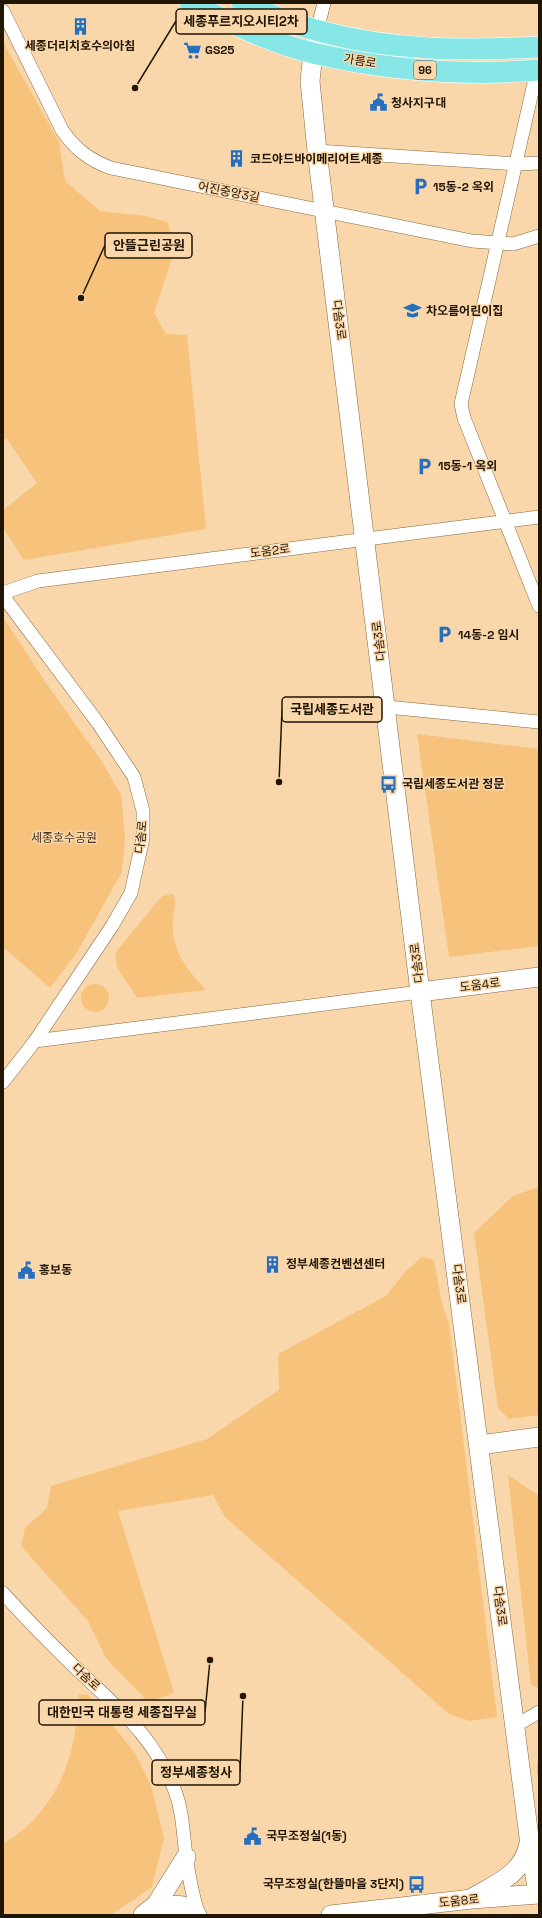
<svg xmlns="http://www.w3.org/2000/svg" width="542" height="1918" font-family="'Space Grotesk','Noto Sans KR',sans-serif">
  <style>
    .green { fill: #f7c37c }
    .lines { fill: none; stroke-linecap: round; stroke-linejoin: round }
    .stream { stroke: #d8a0f5; stroke-width: 3.5 }
    .street-casing { stroke: #86683e; stroke-width: 14 }
    .secondary-casing { stroke: #86683e; stroke-width: 20 }
    .primary-casing { stroke: #fff; stroke-width: 22 }
    .street { stroke: #fff; stroke-width: 13 }
    .secondary { stroke: #fff; stroke-width: 19 }
    .primary { stroke: #87e7e6; stroke-width: 21 }
    .labels { text-anchor: middle; dominant-baseline: central; stroke-width: 3; stroke-linejoin: round; paint-order: stroke }
    .shield { fill: #f9d7aa; stroke: #624f36; stroke-width: 1 }
    .shield-label { font-size: 11px; font-weight: bold; fill: #211504 }
    .poi-label { font-size: 12px; font-weight: bold; fill: #211504; stroke: #f9d7aa; text-anchor: start }
    .street-label { font-size: 12px; fill: #211504; stroke: #f9d7aa }
    .park-label { font-size: 12px; fill: #463723; stroke: #f9d7aa }
    .leader { fill: none; stroke: #211504; stroke-width: 1.5 }
    .callout-dot { fill: #211504; stroke: #f9d7aa; stroke-width: 1.5 }
    .callout { fill: #f9d7aa; stroke: #211504; stroke-width: 1.5 }
    .callout-label { font-size: 13px; text-anchor: middle; font-weight: bold; fill: #211504 }
  </style>
  <rect width="100%" height="100%" fill="#f9d7aa"/>
  <path class="green" d="M3,42l56,100 6,39 35,30 45,5 22,6 9,24 -22,67 12,21 21,1 19,194 -182,31 -21,-32v-18l34,-27 -30,-44h-4z
    M3,617l43,66 55,77 20,35 4,42 -3,35 -46,82 -26,34 -47,-41z
    M417,734l122,15v197l-90,11z
    M173,894c5,9 0,17 0,27 -2,30 14,48 33,69l-69,8 -20,-31 -2,-14 47,-57z
    M81 998a14 14 0 1 1 28 0a14 14 0 1 1-28 0Z
    M539,1187v228l-30,4 -11,-11 -24,-175 39,-37z
    M422,1257l12,3 8,44 7,19 48,394 -27,4 -21,-7 -224,-197 -12,-22 -95,16 56,182 -26,9 -42,-44 -18,-37 -67,-75 4,-18 22,-20 4,-22 156,-47 72,-49 -1,-36 108,-58 19,-24z
    M508,1475l31,21v192l-8,-3z
    M79,1694l9,1 47,58 16,32 13,53 -12,49 -41,28h-108v-72c38,-19 65,-65 71,-106 3,-14 2,-29 5,-43z"/>
  <g class="lines">
    <path class="stream" d="M539,1765v8"/>
    <defs>
      <path id="street" d="M3,11l59,119c13,19 27,30 49,38l361,73 41,3 26,-8
        M317,31l7,-28
        M537,70l-76,334 3,14 75,188
        M317,151l200,13 22,-1
        M3,593l35,-12 501,-64
        M3,596l95,127 36,54 9,34v27l-12,55 -19,33 -77,115 -32,41
        M387,707l152,15
        M35,1041l385,-49
        M3,1593c25,28 52,55 78,80 40,38 73,64 94,118 8,21 8,43 11,65 3,20 6,40 13,59
        M515,1726l24,-14"/>
      <path id="secondary" d="M317,31l-4,22 -3,28 7,70 103,841 109,845 9,57
        M420,992l119,-15
        M480,1445l59,-8
        M474,1897c24,-14 50,-24 55,-54
        M158,1910c15,-7 28,-7 39,5
        M143,1915l13,-10 30,-48
        M331,1915l141,-16 67,-5"/>
      <path id="primary" d="M190,3c39,19 81,40 123,50 73,17 152,23 226,17
        M242,3c25,10 50,21 77,28 73,20 145,20 220,16"/>
    </defs>
    <use href="#street" class="street-casing"/>
    <use href="#secondary" class="secondary-casing"/>
    <use href="#primary" class="primary-casing"/>
    <use href="#street" class="street"/>
    <use href="#secondary" class="secondary"/>
    <use href="#primary" class="primary"/>
  </g>
  <defs>
    <symbol id="building-bare" viewBox="-9 -9 18 18"><path d="M-4-6H4V6H1V3H-1V6H-4ZM-2.5-4.3h1.7v1.8h-1.7ZM.8-4.3h1.7v1.8H.8ZM-2.5-1h1.7V.8h-1.7ZM.8-1h1.7V.8H.8Z" fill="#266fbf" stroke="#f9d7aa" stroke-width="2.5" paint-order="stroke"/></symbol>
    <symbol id="supermarket-bare" viewBox="-9 -9 18 18"><path d="M-6-5.5h2.5l.6 2H6L4.5 2H-2.5L-4.4-4H-6ZM-1.5 3.2a1.3 1.3 0 1 0 .1 0ZM3 3.2a1.3 1.3 0 1 0 .1 0Z" fill="#266fbf" stroke="#f9d7aa" stroke-width="2.5" paint-order="stroke"/></symbol>
    <symbol id="civic-bare" viewBox="-9 -9 18 18"><path d="M-.6-6.5H3V-4.5H.6V-3L4-1V1h2V6H-6V1h2V-1L-.6-3ZM-1.2 2.5V6h2.4V2.5Z" fill="#266fbf" stroke="#f9d7aa" stroke-width="2.5" paint-order="stroke"/></symbol>
    <symbol id="parking-bare" viewBox="-9 -9 18 18"><path d="M-3.5-5.5H1a3.5 3.5 0 0 1 0 7H-1V5.5H-3.5ZM-1-3.4V-.6H.8a1.4 1.4 0 0 0 0-2.8Z" fill="#266fbf" stroke="#f9d7aa" stroke-width="2.5" paint-order="stroke"/></symbol>
    <symbol id="school-bare" viewBox="-9 -9 18 18"><path d="M0-5L7-2L0 1L-7-2ZM-4 1L0 2.5L4 1V4Q0 6-4 4Z" fill="#266fbf" stroke="#f9d7aa" stroke-width="2.5" paint-order="stroke"/></symbol>
    <symbol id="bus-bare" viewBox="-9 -9 18 18"><path d="M-5-6H5V4H4V6H2V4H-2V6H-4V4H-5ZM-3.5-4V0h7V-4ZM-3.5 1.2v1.5H-2V1.2ZM2 1.2v1.5H3.5V1.2Z" fill="#266fbf" stroke="#f9d7aa" stroke-width="2.5" paint-order="stroke"/></symbol>
  </defs>
  <g fill-rule="evenodd">
    <use href="#building-bare" x="68" y="14" width="25" height="25"/>
    <use href="#supermarket-bare" x="180" y="38" width="25" height="25"/>
    <use href="#civic-bare" x="366" y="90" width="25" height="25"/>
    <use href="#building-bare" x="224" y="146" width="25" height="25"/>
    <use href="#parking-bare" x="408" y="174" width="25" height="25"/>
    <use href="#school-bare" x="400" y="298" width="25" height="25"/>
    <use href="#parking-bare" x="412" y="454" width="25" height="25"/>
    <use href="#parking-bare" x="432" y="622" width="25" height="25"/>
    <use href="#bus-bare" x="376" y="772" width="25" height="25"/>
    <use href="#building-bare" x="260" y="1252" width="25" height="25"/>
    <use href="#civic-bare" x="14" y="1258" width="25" height="25"/>
    <use href="#civic-bare" x="240" y="1824" width="25" height="25"/>
    <use href="#bus-bare" x="404" y="1872" width="25" height="25"/>
  </g>
  <g class="labels">
    <rect class="shield" x="414" y="61" width="22" height="18" rx="3"/>
    <g class="shield-label">
      <text x="425" y="70">96</text>
    </g>
    <g class="poi-label">
      <text x="80" y="46" text-anchor="middle">세종더리치호수의아침</text>
      <text x="205" y="50">GS25</text>
      <text x="391" y="103">청사지구대</text>
      <text x="250" y="159">코드야드바이메리어트세종</text>
      <text x="433" y="187">15동-2 옥외</text>
      <text x="426" y="311">차오름어린이집</text>
      <text x="438" y="466">15동-1 옥외</text>
      <text x="458" y="635">14동-2 임시</text>
      <text x="402" y="784">국립세종도서관 정문</text>
      <text x="286" y="1264">정부세종컨벤션센터</text>
      <text x="39" y="1270">홍보동</text>
      <text x="266" y="1836">국무조정실(1동)</text>
      <text x="404" y="1884" text-anchor="end">국무조정실(한뜰마을 3단지)</text>
    </g>
    <g class="street-label">
      <text transform="translate(360 61) rotate(9)">가름로</text>
      <text transform="translate(229 192) rotate(11)">어진중앙3길</text>
      <text transform="translate(339 320) rotate(83)">다솜3로</text>
      <text transform="translate(270 551) rotate(-7)">도움2로</text>
      <text transform="translate(379 641) rotate(-97)">다솜3로</text>
      <text transform="translate(141 837) rotate(-84)">다솜로</text>
      <text transform="translate(417 963) rotate(-97)">다솜3로</text>
      <text transform="translate(480 985) rotate(-7)">도움4로</text>
      <text transform="translate(459 1284) rotate(83)">다솜3로</text>
      <text transform="translate(500 1606) rotate(83)">다솜3로</text>
      <text transform="translate(86 1677) rotate(43)">다솜로</text>
      <text transform="translate(459 1901) rotate(-6)">도움8로</text>
    </g>
    <g class="park-label">
      <text x="64" y="838">세종호수공원</text>
    </g>
  </g>
  <path class="leader" d="M135 88L176 21M81 298L105 245M279 782L282 710M210 1660L205 1712M243 1696L240 1772"/>
  <g class="callout-dot">
    <circle cx="135" cy="88" r="4"/>
    <circle cx="81" cy="298" r="4"/>
    <circle cx="279" cy="782" r="4"/>
    <circle cx="210" cy="1660" r="4"/>
    <circle cx="243" cy="1696" r="4"/>
  </g>
  <g class="callout">
    <rect x="176" y="9" width="131" height="25" rx="4"/>
    <rect x="105" y="233" width="87" height="25" rx="4"/>
    <rect x="282" y="697" width="100" height="25" rx="4"/>
    <rect x="39" y="1700" width="166" height="25" rx="4"/>
    <rect x="152" y="1760" width="88" height="25" rx="4"/>
  </g>
  <g class="callout-label">
    <text x="241" y="26">세종푸르지오시티2차</text>
    <text x="149" y="250">안뜰근린공원</text>
    <text x="332" y="714">국립세종도서관</text>
    <text x="122" y="1717">대한민국 대통령 세종집무실</text>
    <text x="196" y="1777">정부세종청사</text>
  </g>
  <rect width="542" height="1918" fill="none" stroke="#211504" stroke-width="8"/>
</svg>
